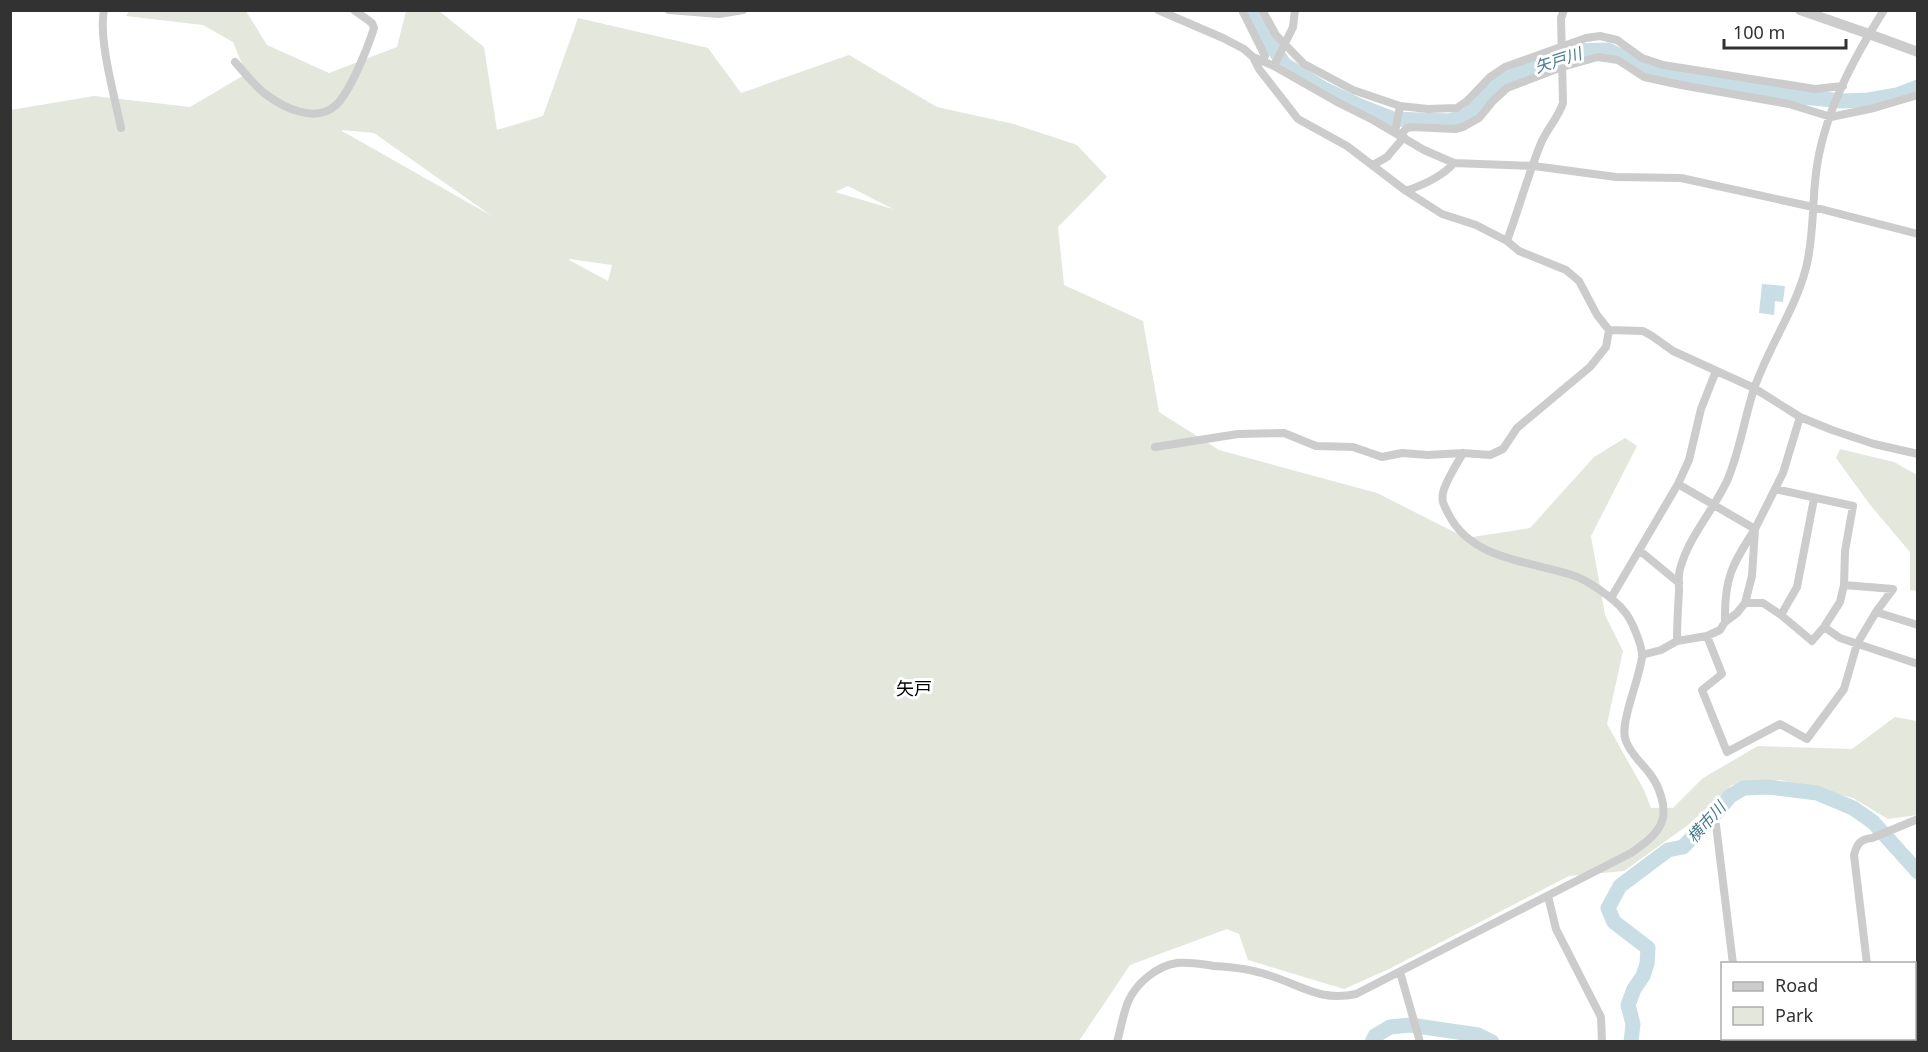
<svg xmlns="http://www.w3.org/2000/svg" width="1928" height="1052" font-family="'Noto Sans','Noto Sans JP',sans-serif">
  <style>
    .green { fill: #e3e7dc; fill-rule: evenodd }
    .water { fill: #c8dee4 }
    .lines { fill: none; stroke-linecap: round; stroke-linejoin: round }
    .river { stroke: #c8dee4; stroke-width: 15 }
    .minor { stroke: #ccc; stroke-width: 8 }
    .tertiary { stroke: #ccc; stroke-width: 10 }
    .labels { text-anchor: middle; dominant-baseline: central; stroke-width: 6; stroke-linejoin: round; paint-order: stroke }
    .water-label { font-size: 16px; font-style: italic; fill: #477b8c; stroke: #fff }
    .quarter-label { font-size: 18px; fill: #000; stroke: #fff }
  </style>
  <rect width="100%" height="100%" fill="#fff"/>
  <path class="green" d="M129,11h117l21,34 62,28 68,-26 9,-36h33l45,36 13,83 46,-14 35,-98 130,30 33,45 108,-38 88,52 77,17 63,21 30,32 -49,50 6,58 79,36 16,91 60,38 158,43 89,45 64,-10 64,-71 31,-19 12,8 -46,90 14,79 18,36 -16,73 37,66 7,18h22l30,-30 55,-32 94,3 43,-32 22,4v94l-29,4 -35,-21 -73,-18 -48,5 -44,40 -64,46 -55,5 -180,93 -45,20 -96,-29 -9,-26 -12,-5 -97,36 -51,76h-1068v-931l83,-14 96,11 56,-33 -13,-32 -30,-17 -77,-9zM342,130l32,3 118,83 -150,-85zM848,186l45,23 -58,-17zM569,259l43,6 -4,16 -39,-21z
    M1840,449l54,13 23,13v116l-7,-1v-38l-39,-46 -35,-48z"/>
  <path class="water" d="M1762,284l23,2 -2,16 -8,-1 -1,14 -15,-2z"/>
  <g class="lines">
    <path class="river" d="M1248,10l36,54 40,25 36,17 33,13 56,2 18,-5 29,-33 80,-32 32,-1 17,8 22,14 146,24 50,5 25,-1 29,-5 21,-8
      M1372,1042l3,-6 15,-9 20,-2 68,10 14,7
      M1631,1042l2,-18 -5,-19 6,-16 9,-13 4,-12 1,-16 -34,-26 -6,-14 12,-22 48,-36 15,-3 35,-36 12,-15 14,-8 23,-1 50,6 36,15 20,14 45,50"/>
    <path class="minor" d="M104,10c-6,29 11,88 17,118
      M669,10l50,4 24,-4
      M1158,10l65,28 21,11 9,8 21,9 65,37 34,17 51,30 30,13 80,3 82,11 65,1 132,29 105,27
      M1242,10l23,46 -2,5
      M1262,10l14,25 28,29 49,26 47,16 28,3 29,-1 10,-7 23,-24 15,-10 81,-29 14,-2 17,4 25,18 21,7 152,24 28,-3
      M1253,57l6,12 39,50 49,27 59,45 36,23 34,11 31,16 12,10 47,19 13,11 18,34 12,15 34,1 9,5 21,15 81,37 46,29 32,13 42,14 44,10
      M235,62c10,11 20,25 32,33 17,13 48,28 68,11 15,-13 33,-59 39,-78l-2,-5 -18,-13
      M1274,66l19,-39 2,-17
      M1395,132l5,-26
      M1400,135l7,-7 5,-1 43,2 8,-2 16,-9 14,-17 14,-13 55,-21 36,-10 20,3 26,17 37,8 108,19 42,13 43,-9 44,-13
      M1373,165l14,-8 17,-20
      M1406,191c17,-6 36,-14 48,-28
      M1507,241c12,-33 21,-66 34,-98 6,-14 17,-25 22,-40l-2,-85 3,-8
      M1155,447l83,-13 46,-1 32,13 37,1 29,10 20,-4 26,2 35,-2 27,2 13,-6 14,-21 73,-61 16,-20 3,-17
      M1678,484l77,45c-23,36 -31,49 -30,93
      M1639,550l40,33
      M1611,598l67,-114 11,-24 12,-51 15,-38
      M1745,603l7,-27 3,-47 28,-56 17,-56
      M1876,612l42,13
      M1781,615l16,-28 17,-88
      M1824,627l16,11 78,26
      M1707,636l15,38 -20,16 25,62 53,-28 27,15 37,-50 13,-45 19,-32 17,-23 -49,-4
      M1677,641c0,-17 1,-33 2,-50 0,-7 -1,-15 1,-22 9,-33 33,-58 47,-88 13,-30 17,-62 27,-92 14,-41 41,-79 52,-121 8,-31 6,-64 10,-95 7,-58 37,-114 68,-163
      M1642,655l19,-5 16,-9 30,-5 13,-6 5,-8 12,-9 8,-10h18l18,12 31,26 12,-14 16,-25 4,-17 1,-34 8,-45 -78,-17
      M1716,825l17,139
      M1548,896l8,33 45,88 1,25
      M1867,964l-13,-109c3,-11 6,-16 18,-17l46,-19
      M1400,972l20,70
      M1742,1038l1,4
      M1877,1038l1,4
      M1117,1042c4,-14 6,-28 11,-40 8,-19 29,-36 49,-39 12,-1 25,1 37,3 18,1 37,3 54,9 33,10 52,27 88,19l275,-141c11,-8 26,-17 31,-32 5,-14 -3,-35 -12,-47 -8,-11 -19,-19 -24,-33 -4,-9 0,-22 2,-31 4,-16 12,-38 14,-53 1,-10 -11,-39 -18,-46 -9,-12 -38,-32 -52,-36 -42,-14 -100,-15 -123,-60 -4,-8 -8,-13 -6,-22 2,-11 14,-29 20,-40"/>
    <path class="tertiary" d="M1800,10l69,24 49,18"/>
  </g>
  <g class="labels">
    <g class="water-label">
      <text transform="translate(1558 60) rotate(-18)">矢戸川</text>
      <text transform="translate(1706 822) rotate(-48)">横市川</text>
    </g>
    <g class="quarter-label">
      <text x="914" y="688">矢戸</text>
    </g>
  </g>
  <rect width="1928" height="1052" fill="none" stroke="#323232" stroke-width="24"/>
  <rect x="1721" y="962" width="195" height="78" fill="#ffffff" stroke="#adadad" stroke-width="1.5"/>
  <rect x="1733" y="982" width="30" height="9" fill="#cccccc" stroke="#adadad" stroke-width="1.5"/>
  <text x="1775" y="992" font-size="18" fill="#323232">Road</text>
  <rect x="1733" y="1007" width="30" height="18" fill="#e3e7dc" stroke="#adadad" stroke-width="1.5"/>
  <text x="1775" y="1022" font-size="18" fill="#323232">Park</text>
  <path d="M1724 39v9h122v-9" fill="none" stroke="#323232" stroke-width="3"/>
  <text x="1733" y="39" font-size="18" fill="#323232" stroke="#ffffff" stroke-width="4.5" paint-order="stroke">100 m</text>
</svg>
